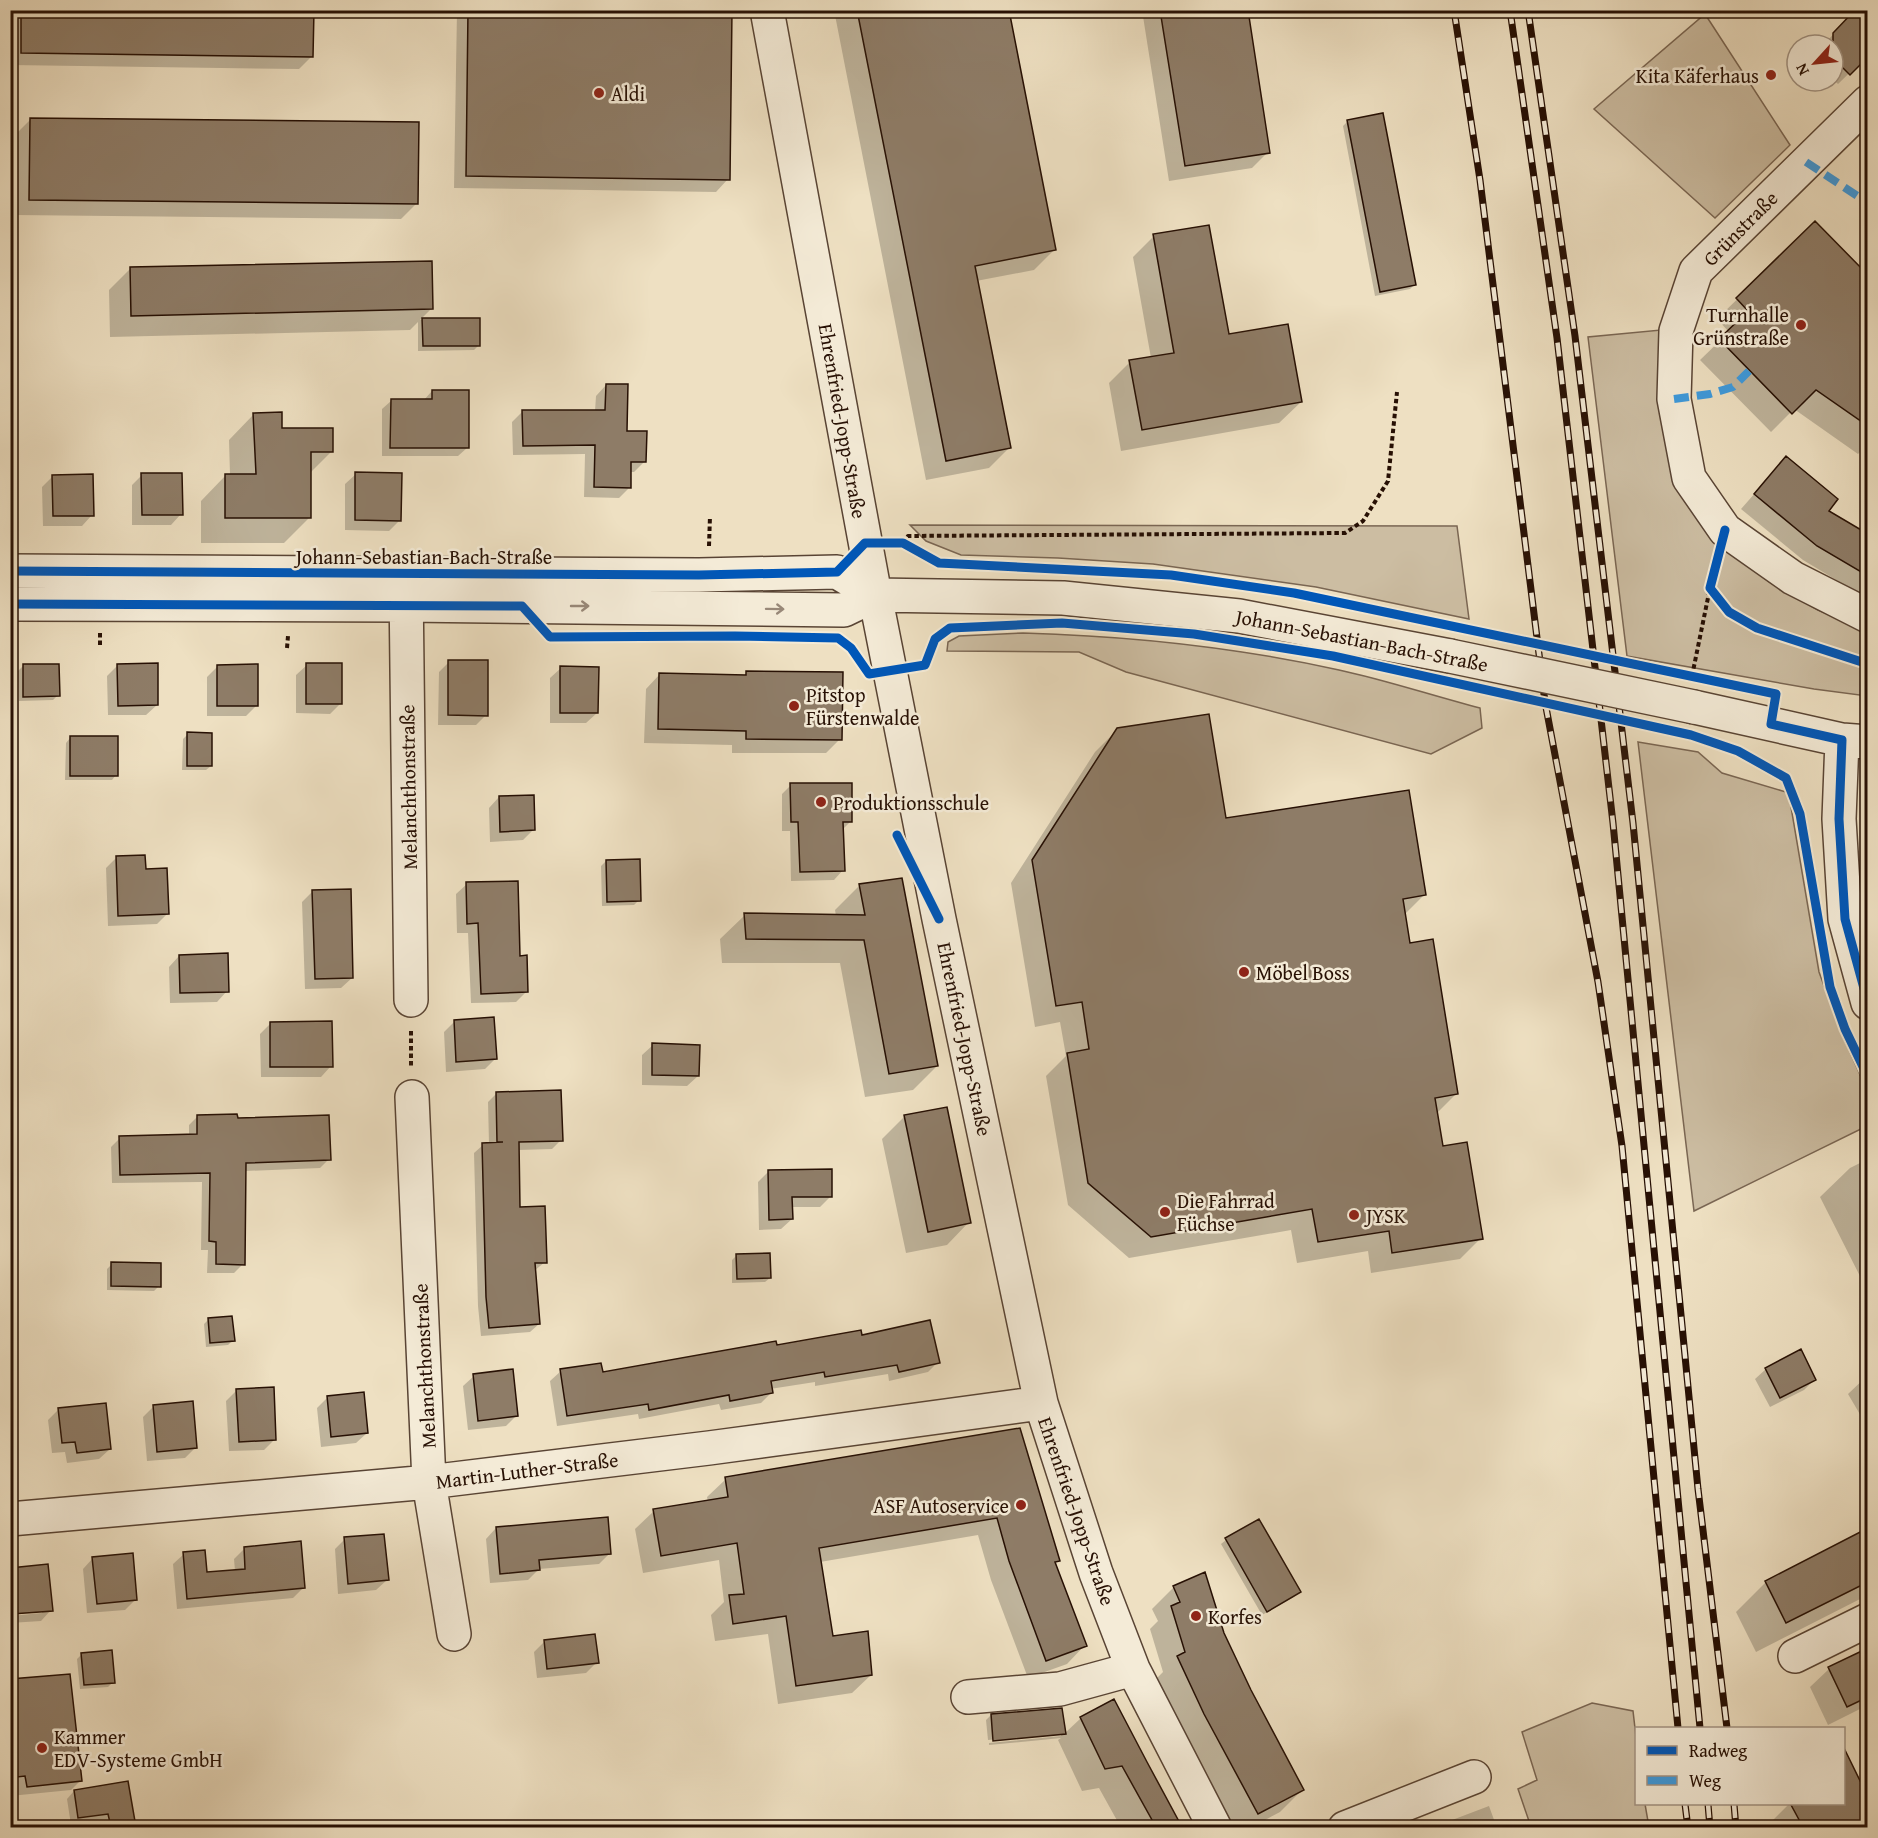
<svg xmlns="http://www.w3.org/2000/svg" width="1878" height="1838" font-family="'Gentium Book Plus',serif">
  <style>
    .green { fill: #ccbda2; stroke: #7a6653; stroke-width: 1.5 }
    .shadow { fill: #0003 }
    .building { fill: #8e7c67; stroke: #271004; stroke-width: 1.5 }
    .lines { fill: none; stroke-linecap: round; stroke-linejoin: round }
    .minor-casing { stroke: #594434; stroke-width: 36 }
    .path { stroke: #271004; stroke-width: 4; stroke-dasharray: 4.5 3; stroke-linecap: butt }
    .minor { stroke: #f4ebd7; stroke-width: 33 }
    .rail-casing { stroke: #271004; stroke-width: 7 }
    .rail { stroke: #f4ebd7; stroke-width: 4.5; stroke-dasharray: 14; stroke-linecap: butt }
    .minor-bridge-casing { stroke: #594434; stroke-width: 36; stroke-linecap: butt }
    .minor-bridge { stroke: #f4ebd7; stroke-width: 33 }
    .quiet { stroke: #3d9add; stroke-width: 8; stroke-dasharray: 15 8; stroke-linecap: butt }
    .cycleway-casing { stroke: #f4ebd7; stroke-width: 13 }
    .cycleway { stroke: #0057b8; stroke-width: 9 }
    .oneway { stroke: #988878 }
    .poi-dot { fill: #8f2418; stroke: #f4ebd7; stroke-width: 2 }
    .labels { text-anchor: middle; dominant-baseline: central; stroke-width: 5; stroke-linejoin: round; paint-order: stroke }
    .poi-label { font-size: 20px; fill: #271004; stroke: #f4ebd7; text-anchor: start }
    .street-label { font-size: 20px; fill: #271004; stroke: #f4ebd7 }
  </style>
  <rect width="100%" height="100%" fill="#eee0c2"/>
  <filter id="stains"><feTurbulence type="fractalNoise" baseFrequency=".00333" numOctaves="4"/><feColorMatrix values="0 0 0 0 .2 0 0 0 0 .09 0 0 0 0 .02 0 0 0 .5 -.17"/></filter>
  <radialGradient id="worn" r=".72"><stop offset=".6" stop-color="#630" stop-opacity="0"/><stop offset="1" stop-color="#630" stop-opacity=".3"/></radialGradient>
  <path class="green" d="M1705,14l85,131 -75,73 -121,-109z
    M1661,330l1,71 72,154 37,28 47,27 49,20v66l-53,-7 -187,-33 -39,-319z
    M910,525l547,1 12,93 -153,-32 -163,-23 -95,-6 -97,-3 -35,-14z
    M1023,633c106,3 212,14 316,37 47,10 94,26 141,38l2,20 -51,26 -305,-82 -47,-20 -132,-1 1,-9 11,-6z
    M1638,742l60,10 24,21 64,19 4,9 29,171 24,65 24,53v36l-173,85z
    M1592,1703l41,8 3,26v67h9l4,23h-118l-13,-38 19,-9 -15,-48z"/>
  <path class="shadow" d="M10,10h302v46l-13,13 -289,-4z
    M457,10h273l-2,169 -12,13 -262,-4z
    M834,10h174l46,240 -20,20 -58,11 33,167 -20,20 -63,12z
    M1142,10h104l22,142 -16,16 -83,13z
    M1857,10l11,45 -30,29 -5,-5v-34h-10z
    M30,120l387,83 -16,16 -387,-4v-79z
    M1348,121l67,163 -5,5 -35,7 -32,-170z
    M1815,223l53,157v64l-10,10 -64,-45 -23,23 -71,-72 29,-28 -12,-13z
    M1154,236l73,100 74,66 -22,21 -158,28 -12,-68 21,-21 21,-4 -18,-101z
    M130,269l301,40 -11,11h59v25l-5,5 -56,1v-29l-8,8 -300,7 -1,-47z
    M606,385l19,47 20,29 -11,11h-4l-1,16 -10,10 -35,-1 1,-43 -72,1 -1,-33 10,-10 73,-1 1,-15z
    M432,391l35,57 -9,8h-76v-47l9,-8h32z
    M254,414l27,16 50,22 -22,22v44l-25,25h-83v-42l25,-26h4l-1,-35z
    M1786,458l41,53 41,25v48l-10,9 -55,-33 -62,-51z
    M356,474l44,46 -11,11 -44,-1v-46z
    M142,475l39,39 -10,11h-39v-40z
    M53,476l39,39 -10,11h-39l-1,-39z
    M449,662l37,53 -10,10h-38l1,-53z
    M118,665l39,40 -11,10h-38l-1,-39z
    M307,665l34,38 -11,11 -34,-1v-38z
    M23,666l35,29 -5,5 -34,1 -1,-30z
    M217,667l39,39 -10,10h-39v-39z
    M561,668l36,45 -11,10h-36v-45z
    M747,673l93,66 -14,14h-94v-8l-88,-2 2,-54 14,-15 84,2z
    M1117,730l108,90 199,75 -20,20 5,30 47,149 -20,20 6,33 39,91 -21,21 -89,14 -3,-22 -71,12 -6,-33 -162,28 -61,-53 -22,-129 20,-20 -6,-34 -25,5 -24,-144 84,-131z
    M188,734l23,32 -5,4h-24l1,-31z
    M70,738l46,37 -4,5h-47l1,-37z
    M791,785l60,36 -9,9 1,40 -9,10 -43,1 -1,-50h-8v-37z
    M499,797l34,33 -10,10 -33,2 -1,-34z
    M116,858l28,12 23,44 -10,10 -49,2 -2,-58z
    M606,861l33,39 -5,5 -32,1 -1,-40z
    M467,884l60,107 -11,11 -45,1 -3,-70h-11l-1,-39z
    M859,886l78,180 -24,24 -48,7 -25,-134h-118l-2,-24 25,-24 91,1 -1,-6z
    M313,891l39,87 -11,10 -36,1 -3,-87z
    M179,956l48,35 -10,11 -47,1 -1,-36z
    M454,1022l42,36 -11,11 -39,3 -2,-40z
    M271,1023l60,43 -10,11h-60l-1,-43z
    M653,1045l45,31 -11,10 -45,-1v-30z
    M497,1093l64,47 -9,9 -34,1 1,59 26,53 -11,9 5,53 -9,8 -49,4 -3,-30 -4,-153 9,-8 6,-1 -1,-42z
    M198,1116l38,4 93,39 -9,9 -75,3 -2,93 -9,9h-27l1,-23h-7l1,-68 -90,1 -1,-36 9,-9 69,-2v-11z
    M904,1117l65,105 -22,23 -41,8 -24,-114z
    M1868,1159v133l-48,-95 30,-29z
    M769,1171l62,25 -11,11h-29l1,12 -11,10 -22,1 -1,-48z
    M737,1255l33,23 -5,4 -33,1v-23z
    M112,1264l47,22 -5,5 -47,-1v-21z
    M209,1319l24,21 -5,5 -22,2 -2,-23z
    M860,1337l78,25 -10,10 -39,9 -1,-7 -73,12v-4l-45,7 1,4 -10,10 -40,7 -2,-6 -80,15 -1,-5 -81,12 -7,-45 11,-10 40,2 175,-26z
    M1766,1369l48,11 -10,10 -34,17 -15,-28z
    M1868,1375v53l-20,-34z
    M474,1376l43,39 -11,11 -38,4 -5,-44z
    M237,1390l38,49 -11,11 -35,1 -3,-50z
    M328,1397l39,36 -11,10 -35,4 -4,-39z
    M153,1407l42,41 -10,10 -38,3 -4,-44z
    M59,1409l51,40 -11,10 -32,4 -2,-11 -13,1 -4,-33z
    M1019,1430l39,131 -4,3 31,81 -18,19 -39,14 -37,-98 -13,-45 -158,27 11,76 40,37 -19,18 -74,11 -10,-70 -53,7 -4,-26 13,-13 -5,-42 -76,13 -8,-44 19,-18 54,-9 -1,-5 19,-18z
    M1259,1521l40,71 -5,5 -32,18 -41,-71 5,-4z
    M496,1528l114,25 -11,11 -60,5 -11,11 -38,3 -4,-44z
    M1868,1530v65l-112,57 -20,-40 29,-29z
    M345,1539l42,41 -11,10 -38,4 -3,-45z
    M245,1548l59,39 -11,11 -116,11 -4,-45 11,-10 22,19 29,-2 -1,-12z
    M93,1558l43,41 -11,11 -38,3 -4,-44z
    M10,1569l41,41 -10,11 -31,2v-7l32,-3v-3l-32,3z
    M1174,1587l48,46 27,58 53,99 -22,22 -30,16h-18l-49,-92 -27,-57 7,-7 -13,-43 8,-8 -6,-12z
    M545,1641l52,21 -11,11 -49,5 -3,-26z
    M1868,1650v55l-40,20 -18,-38 19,-18z
    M82,1654l31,28 -5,5 -28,2 -3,-30z
    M1113,1701l67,127h-92l31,-4 -20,-36 -17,3 -24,-51 3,-2 -72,7v-2l72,-7v-3l-73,7 -2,-20 5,-5 70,-6 3,25 17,-16z
    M13,1728l67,53 -9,9 -61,6v-66z
    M1853,1771l15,29v28h-94l-3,-6 18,-18h55v-28z
    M127,1783l7,45h-32l-1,-7 -30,4 -4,-26 7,-8z
    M1489,1806l8,22h-61l3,-3z"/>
  <path class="building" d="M21,10h293l-1,47 -292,-4z
    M468,10h264l-2,170 -264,-4z
    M857,10h152l47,240 -81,16 36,182 -65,13z
    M1160,10h88l22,143 -85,13z
    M1855,10h13v47l-18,18 -17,-17v-25z
    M1383,113l33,172 -36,7 -33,-172z
    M30,118l389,4 -1,82 -389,-4z
    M1815,221l53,54v151l-52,-36 -24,24 -73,-75 29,-28 -12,-13z
    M1209,225l20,109 59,-10 14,78 -160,28 -13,-70 45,-7 -21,-119z
    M432,261l1,48 -302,7 -1,-49z
    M422,318h58v28h-57z
    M606,384h22l-1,47h20l-1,31h-15v26l-37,-1 1,-42 -72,1 -1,-36h83z
    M432,390h37v58h-79l1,-49h41z
    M282,412v16h51v24h-22v66h-86v-44h31l-3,-61z
    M1786,456l52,43 -9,12 39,23v42l-51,-30 -63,-52z
    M355,472l47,1 -1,48 -46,-1z
    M141,473h41l1,42h-41z
    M93,474l1,42h-41l-1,-41z
    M448,660h40v56l-40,-1z
    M158,663v42l-40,1 -1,-42z
    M306,663h36v41h-36z
    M23,664h36l1,32 -37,1z
    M258,664v42h-41v-41z
    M560,666l39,1 -1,46h-38z
    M746,671l97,1 -1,68 -96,-1v-8l-88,-2 1,-56 87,2z
    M1209,714l17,104 183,-28 17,105 -23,4 7,44 23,-4 25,155 -23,4 8,48 24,-4 16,97 -91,14 -3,-22 -71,11 -6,-33 -161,28 -63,-54 -21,-130 22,-4 -7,-47 -26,4 -24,-146 85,-132z
    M187,732l25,1v33h-25z
    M70,736h48v40h-48z
    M790,783h62v39h-9l2,49 -45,1 -2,-50h-7z
    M534,795l1,35 -35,2 -1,-36z
    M145,855l1,14 21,-1 2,46 -51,2 -2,-60z
    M640,859l1,42 -34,1 -1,-42z
    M902,878l36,188 -49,8 -25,-134 -118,-1 -2,-26 121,2 -6,-31z
    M518,881l2,75 7,-1 1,37 -47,2 -3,-71 -11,1 -1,-42z
    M351,889l2,89 -38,1 -3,-89z
    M228,953l1,39 -49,1 -1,-38z
    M494,1017l3,42 -41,3 -2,-42z
    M332,1021l1,46h-63v-45z
    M652,1043l48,2 -1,31 -47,-1z
    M561,1090l2,51 -44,1 1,65 25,-1 2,57h-12l5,61 -51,4 -3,-31 -4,-154 21,-1h-6l-1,-50z
    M947,1107l24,116 -43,9 -24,-117z
    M237,1114l1,4 91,-3 2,45 -85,3 -1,102 -29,-1v-22l-7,-1 1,-68 -90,2 -1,-39 78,-2v-19z
    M832,1169v28h-40l1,22 -24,1 -1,-50z
    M770,1253l1,25 -34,1 -1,-25z
    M111,1262l50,1v24l-50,-1z
    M232,1316l3,25 -25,2 -2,-25z
    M930,1320l10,43 -41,9 -2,-7 -72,12 -1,-5 -53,9 2,12 -43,8 -1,-6 -80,15 -1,-6 -81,12 -7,-47 41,-6 2,9 173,-31 1,4 84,-15 1,5z
    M1801,1349l15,31 -36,18 -15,-30z
    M513,1369l5,47 -40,5 -5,-47z
    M274,1387l2,53 -37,2 -3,-53z
    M364,1392l4,41 -37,4 -4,-41z
    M193,1401l4,47 -40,4 -4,-47z
    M106,1403l5,46 -34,4 -2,-11 -13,1 -4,-35z
    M1020,1428l40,133 -5,1 32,84 -41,15 -37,-100 -12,-43 -178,30 14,88 35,-5 4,44 -76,11 -10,-70 -53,8 -4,-29 15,-1 -7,-51 -76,13 -8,-47 75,-12 -3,-20z
    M608,1517l3,37 -72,6 1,10 -40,4 -4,-47z
    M1259,1519l42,73 -34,20 -42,-74z
    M1868,1528v54l-82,41 -21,-42z
    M384,1534l5,46 -41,4 -4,-47z
    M301,1541l4,47 -118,11 -4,-47 22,-2 2,22 38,-3 -1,-22z
    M133,1553l4,47 -40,4 -5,-47z
    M48,1564l5,47 -41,3 -2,-46z
    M1205,1572l19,61 27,57 53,100 -46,24 -54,-100 -27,-58 8,-4 -14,-46 9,-4 -7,-16z
    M595,1634l4,29 -52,6 -3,-29z
    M1868,1648v49l-21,10 -19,-40z
    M112,1650l3,33 -31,2 -3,-32z
    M70,1674l12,107 -55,6 -2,-11 -8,1 -7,-64v-34z
    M1114,1699l33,63 35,65h-26l-34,-61 -17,3 -25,-52z
    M1062,1708l4,26 -73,7 -2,-27z
    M1844,1748l24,49v22l-18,8h-47l-13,-24h54z
    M128,1781l8,46h-25l-3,-13 -30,4 -4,-28z"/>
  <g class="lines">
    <defs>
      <path id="minor" d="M767,10l108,585 64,324 102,484 55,170 37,96 82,159
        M1868,102l-172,169 -20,60 -2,68 15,79 36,52 68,48 75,38
        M10,571l689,4 138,-3 38,23
        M406,585l5,415
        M10,604l396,1 438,5 31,-15 188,3 176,18 211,40
        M1694,707l148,33 26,2
        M1842,740l-3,79 6,100 23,84
        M412,1097l17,385 25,152
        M10,1519l419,-37 280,-34 332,-45
        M1795,1656l73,-36
        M968,1697l92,-8 73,-20
        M1345,1828l129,-51"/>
    </defs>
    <use href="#minor" class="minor-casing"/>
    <path class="path" d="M903,543l5,-7 437,-3 18,-12 25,-40 9,-89
      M709,546l1,-30
      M100,633v12
      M287,648l1,-12
      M1692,676l18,-88
      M411,1031v37"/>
    <use href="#minor" class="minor"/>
    <defs>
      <path id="rail" d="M1454,10l26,170 65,522 53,280 24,164 56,582
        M1510,10l47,328 56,485 87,905
        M1528,10l47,326 58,487 65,666 29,239
        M1685,1804l3,24
        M1708,1804l2,24
        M1734,1804l2,24"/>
    </defs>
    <use href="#rail" class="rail-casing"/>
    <use href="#rail" class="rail"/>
    <defs>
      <path id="minor-bridge" d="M1450,656l244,51"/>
    </defs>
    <use href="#minor-bridge" class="minor-bridge-casing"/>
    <use href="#minor-bridge" class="minor-bridge"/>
    <path class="quiet" d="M1806,162l62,41
      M1674,399l36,-5 23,-7 16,-16"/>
    <defs>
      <path id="cycleway" d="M1725,530l-15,58 19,24 28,16 111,36
        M10,571l689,4 138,-3 28,-29h38l36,20 232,12 123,18 482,101 -5,30 71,16 -3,79 6,100 23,84
        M10,604l512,2 28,31 185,-1 103,2 13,10 18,26 56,-9 10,-26 15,-11 112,-5 132,11 139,22 358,79 47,16 48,27 14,36 30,173 15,42 23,48
        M897,835l42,84"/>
    </defs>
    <use href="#cycleway" class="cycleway-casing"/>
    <use href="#cycleway" class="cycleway"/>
  </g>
  <defs><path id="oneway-shaft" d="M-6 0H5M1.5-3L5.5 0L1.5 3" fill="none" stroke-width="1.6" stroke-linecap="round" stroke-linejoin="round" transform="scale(1.5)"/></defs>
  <g class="oneway">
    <use href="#oneway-shaft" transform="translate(580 606)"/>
    <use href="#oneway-shaft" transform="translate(775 609) rotate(1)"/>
  </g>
  <g class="poi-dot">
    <circle cx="1771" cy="75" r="6"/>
    <circle cx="599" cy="93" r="6"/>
    <circle cx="1801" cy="325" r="6"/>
    <circle cx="794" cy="706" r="6"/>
    <circle cx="821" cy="802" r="6"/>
    <circle cx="1244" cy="972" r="6"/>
    <circle cx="1165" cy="1212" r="6"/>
    <circle cx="1354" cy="1215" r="6"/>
    <circle cx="1021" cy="1505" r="6"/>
    <circle cx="1196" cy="1616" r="6"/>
    <circle cx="42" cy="1748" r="6"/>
  </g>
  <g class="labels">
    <g class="poi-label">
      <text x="1759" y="75" text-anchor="end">Kita Käferhaus</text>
      <text x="611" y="93">Aldi</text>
      <text x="1789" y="314" text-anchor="end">Turnhalle<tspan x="1789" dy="23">Grünstraße</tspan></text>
      <text x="806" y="694">Pitstop<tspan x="806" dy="23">Fürstenwalde</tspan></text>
      <text x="833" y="802">Produktionsschule</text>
      <text x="1256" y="972">Möbel Boss</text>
      <text x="1177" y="1200">Die Fahrrad<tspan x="1177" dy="23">Füchse</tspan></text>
      <text x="1366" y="1215">JYSK</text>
      <text x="1009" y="1505" text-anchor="end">ASF Autoservice</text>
      <text x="1208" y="1616">Korfes</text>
      <text x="54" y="1736">Kammer<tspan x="54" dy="23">EDV-Systeme GmbH</tspan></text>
    </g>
    <g class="street-label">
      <text transform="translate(1740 228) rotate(-45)">Grünstraße</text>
      <text transform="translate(843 421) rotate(80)">Ehrenfried-Jopp-Straße</text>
      <text x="424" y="556">Johann-Sebastian-Bach-Straße</text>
      <text transform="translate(1362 640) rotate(11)">Johann-Sebastian-Bach-Straße</text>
      <text transform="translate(408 787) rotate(-91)">Melanchthonstraße</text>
      <text transform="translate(965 1039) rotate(78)">Ehrenfried-Jopp-Straße</text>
      <text transform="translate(424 1366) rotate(-93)">Melanchthonstraße</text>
      <text transform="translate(527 1470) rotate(-7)">Martin-Luther-Straße</text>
      <text transform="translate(1077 1511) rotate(71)">Ehrenfried-Jopp-Straße</text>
    </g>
  </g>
  <rect width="1878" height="1838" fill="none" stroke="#eee0c2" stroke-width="36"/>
  <rect x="12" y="12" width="1854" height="1814" fill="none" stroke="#271004" stroke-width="3"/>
  <rect x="18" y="18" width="1842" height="1802" fill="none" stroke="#271004" stroke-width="1.5"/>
  <rect x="1635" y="1727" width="210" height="78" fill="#f4ebd7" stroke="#a29383" stroke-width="1.5"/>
  <rect x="1647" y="1746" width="30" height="9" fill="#0057b8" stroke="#a29383" stroke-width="1.5"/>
  <text x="1689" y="1757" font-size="18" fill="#271004">Radweg</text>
  <rect x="1647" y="1776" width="30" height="9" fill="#3d9add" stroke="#a29383" stroke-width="1.5"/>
  <text x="1689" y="1787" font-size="18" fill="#271004">Weg</text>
  <g transform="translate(1815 63) rotate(243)"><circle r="28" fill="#f4ebd7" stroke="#a29383" stroke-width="1.5"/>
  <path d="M0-4.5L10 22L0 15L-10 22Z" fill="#8f2418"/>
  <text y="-9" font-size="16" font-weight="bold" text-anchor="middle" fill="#271004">N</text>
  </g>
  <rect width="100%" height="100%" filter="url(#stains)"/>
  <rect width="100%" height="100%" fill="url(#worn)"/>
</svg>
